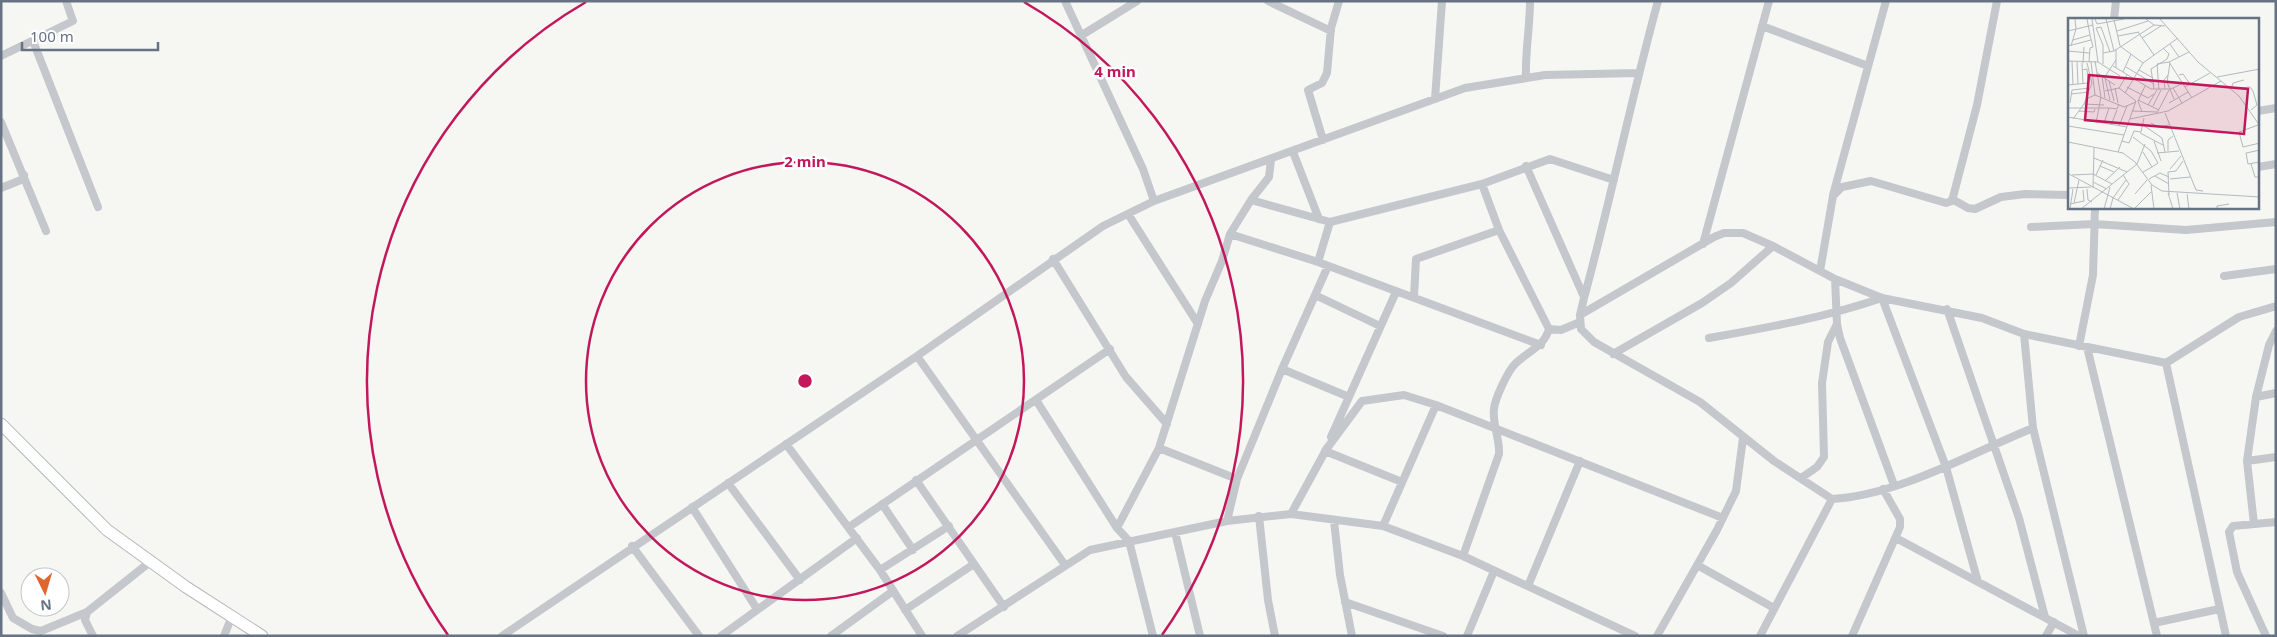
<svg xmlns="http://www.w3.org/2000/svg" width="2277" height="637" font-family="'Noto Sans',sans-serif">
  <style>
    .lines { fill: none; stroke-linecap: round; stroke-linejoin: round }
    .primary-casing { stroke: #b5b9bd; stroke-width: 13 }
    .minor { stroke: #c4c7cb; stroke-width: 8 }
    .primary { stroke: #fff; stroke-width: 11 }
    .ring { fill: none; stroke: #c2185b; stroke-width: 2.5 }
    .inset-road { fill: none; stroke: #b3babf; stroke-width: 1 }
    .view { fill: #c2185b; fill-opacity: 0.15; stroke: #c2185b; stroke-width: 2.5 }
    .inset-edge { fill: none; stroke: #667383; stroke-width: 2.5 }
    .centre { fill: #c2185b; stroke: #fff; stroke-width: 2.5 }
    .ring-label { font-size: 15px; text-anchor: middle; font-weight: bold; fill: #c2185b; stroke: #fff; stroke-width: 5; stroke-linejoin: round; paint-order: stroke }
  </style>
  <rect width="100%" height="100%" fill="#f6f6f3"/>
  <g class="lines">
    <defs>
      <path id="primary" d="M1,424l106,106 79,57 76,49"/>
    </defs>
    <use href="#primary" class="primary-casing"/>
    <path class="minor" d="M1065,1l78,168 11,32
      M1268,1l63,30
      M1658,1c-27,98 -47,198 -74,297l-4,17 1,14 13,13 106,60 74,59 58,38c68,-4 139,-46 201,-71
      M2114,19l2,-18
      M1762,26l106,40
      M1082,35l55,-34
      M33,41l65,166
      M1,56l72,-35 -7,-20
      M1526,78c-1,-26 4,-51 4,-77
      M1435,99l7,-98
      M2258,111l18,-3
      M1,122l45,109
      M1323,140l-15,-50 14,-7 5,-10 4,-45 8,-27
      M1293,152l26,67
      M1526,166l58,131
      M2258,167l18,-3
      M1,188l20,-8 3,-5
      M1833,195l53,-194
      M1952,199l16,9 7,1 26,-12 24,-3 45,1
      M1251,200l79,22 152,-38 68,-25 64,21
      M1128,214l70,110
      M2031,227l63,-3 92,6 90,-8
      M1230,234l88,28 223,83
      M1703,244l66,-243
      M1053,259l73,118 41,47
      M1318,262l12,-40
      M1820,271l13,-75 9,-9 29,-6 75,22 6,-2 25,-96 20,-104
      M2224,276l52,-7
      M1835,279l2,45 3,14 54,147
      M1315,295l65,31
      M1414,297l2,-38 83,-29
      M1882,298l64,169 32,115
      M1947,309l72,209 26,99
      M1580,315l134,-78 10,-4h19l30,13 62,33 47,19 100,20 42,16 142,29 73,-46 37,-11
      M1549,329l12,1 19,-8
      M2024,334l9,94 51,208
      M1709,338c61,-11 114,-20 173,-40
      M2079,346l14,-71 2,-67
      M2087,347l70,289
      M1613,354l89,-51 29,-20 42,-37
      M917,356l148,209
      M2166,363l60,273
      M1282,369l67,28
      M2256,397l20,-4
      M1036,400l81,128 12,13 24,95
      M1331,437l65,-145
      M786,444l94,126 42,66
      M1159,448l78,31
      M1325,451l37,-50 42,-6 32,10 287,113
      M1325,451l77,31
      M2247,461l29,-4
      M1801,478l16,-11 7,-10 -2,-74 6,-41 9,-18
      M916,480l88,127
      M728,483l72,97
      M882,504l31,46
      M692,507l65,102
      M1291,514l36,-66
      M1259,516l9,84 7,36
      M1227,521l10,-42 45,-110 46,-103
      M1334,521l6,54 12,61
      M2254,524l-7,-63 9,-64 13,-52 7,-14
      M1383,526l53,-121
      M849,527l261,-178
      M1117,528l42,-80 46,-147 17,-40 8,-27 21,-34 18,-23 2,-17
      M1175,532l25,104
      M1896,538l183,98
      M632,546l67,90
      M1463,556l36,-102c1,-15 -7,-31 -5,-45 1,-11 14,-38 21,-45 13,-13 29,-17 34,-35l-50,-99 -17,-46
      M1697,565l77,43
      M880,570l69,-44
      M1528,586l52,-125
      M1,593l12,25 19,11 9,2 46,-19 63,-50
      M1345,602l98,34
      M905,610l69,-46
      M87,612l-2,8 8,16
      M2154,623l65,-14
      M224,636l8,-20
      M502,636l415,-280 186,-130 51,-25 311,-113 80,-13 93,-2
      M721,636l136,-98
      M831,636l62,-45
      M957,636l133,-86 137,-29 64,-7 92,12 80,30 172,80
      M1467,636l27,-65
      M1657,636l60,-106 19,-39 7,-53
      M1760,636l72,-137
      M1852,636l48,-109v-8l-17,-30
      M2046,636l8,-14
      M2266,636l-29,-64 -8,-40 4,-6 43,-4"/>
    <use href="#primary" class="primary"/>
  </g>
  <g class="ring">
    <circle cx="805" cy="381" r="219"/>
    <path d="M448 635A438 438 0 0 1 586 2M1024 2A438 438 0 0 1 1162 635"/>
  </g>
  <g transform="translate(2068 18)">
    <rect width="191" height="191" fill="#f6f6f3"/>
    <path class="inset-road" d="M24,1l6,43M27,1l2,5 27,-5M38,1l8,32M78,1l8,6 11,1M92,1l38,43 41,34 21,30M46,2l6,26 23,17M33,9l-5,1 7,17v19M33,9l9,25M0,13l25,-6M49,13l31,-10M70,14l16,23M50,18l21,-4M74,20l19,-12M5,22l17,-5 -3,-16M102,26l9,13M0,28l23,-6M3,28l5,-17 -1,-10M48,31v19M0,33l21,2M35,35l11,-2 40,-26M0,43l30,1 22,14M4,43l1,24M27,43l6,36M9,44l1,22M21,44l1,-14 3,-1 -3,-12M23,44l4,33M101,44l23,36M14,45l1,21M15,45l1,-16M102,45l-3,19 7,17M89,46l12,-2 20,-10M89,46l2,26M45,48l38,23h20l12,-6M58,49l28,17M83,51l16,-10 2,-5 -6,-6M83,51l3,20M71,52l14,8M55,54l8,-18M29,55l18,12M111,57l4,-1 7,10M34,58l3,22M149,59l43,-8M36,60l12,-18M37,60l5,22M41,63l5,20M0,67l20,-2 -1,-14 -5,1M59,69l21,11 6,-4M117,69l25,-14M47,70l3,15M51,70l8,-13M105,70l9,15M173,70l9,-1 3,4 4,14 -6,5M97,71l-1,-9 4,-5M163,71l2,-6 11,-3M37,73l14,-3 17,13 -18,51M57,75l18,-30 35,-25M3,76l18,-2M18,81l9,-4 29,12 12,-5M70,82l21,10M2,85l2,-13 18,-2M101,85l19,-11M16,86l20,1M80,87l9,-15M85,88l8,-16M0,90h41M11,93l15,1 1,-3M64,93l25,1M74,94l-4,-11 7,-15M89,95l12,-23M97,95l31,77 7,1M0,99l59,10M5,101l11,-15 8,-21 -5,-20M62,101l38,-8 53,-30M28,105l5,-26M36,105l5,-15 8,1 2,-5M83,105l7,4 11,-2M43,107l6,-15M75,107l19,13 3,14M190,107l-19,7 4,15 17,-4M0,108l56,9M51,108l8,-20M72,115l23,12M65,119l18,14 7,12 -6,4M54,123l7,2 5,-12 7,1 3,-14M86,123l7,20M0,124l55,11 12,9 17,23 10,6 98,6M192,132l-14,3 2,11 12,-2M100,133v-11l5,-4M75,134l9,15 -9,5M89,135l22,-2M26,140l33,14M183,146l4,13h5M32,148l14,6M102,151l11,-13M1,156l65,35M4,157l21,-1 19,10M28,157l7,-15M87,158l14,8M81,161l11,-6 9,4M102,161l20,-2M37,163l15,-14M25,164l14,7M83,167l3,24M0,170l23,-1M25,170l1,-40M19,171l1,11 4,2M100,175l5,16M109,175l3,16M67,176l12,-14M119,176l2,15M101,177l-1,-23 8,-1 7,-10M50,182l11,-16 -6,-9M6,185l5,-23M2,186l14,-3 -1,-11M67,190l16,-16M2,191l3,-20M13,191l56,-45 8,-20M36,191l6,-22M42,191l3,-11 13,-18M149,191v-3l12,-2"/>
    <path class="view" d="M21,57l159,14 -4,45 -159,-14z"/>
    <rect width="191" height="191" class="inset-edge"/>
  </g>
  <circle cx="805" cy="381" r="8" class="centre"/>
  <g class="ring-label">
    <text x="1115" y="77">4 min</text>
    <text x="805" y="167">2 min</text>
  </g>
  <rect width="2277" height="637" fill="none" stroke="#667383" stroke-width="5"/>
  <g transform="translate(45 592) rotate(175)"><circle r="24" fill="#ffffff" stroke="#c2c7cd"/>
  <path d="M0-4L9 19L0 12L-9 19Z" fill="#dd672c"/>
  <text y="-8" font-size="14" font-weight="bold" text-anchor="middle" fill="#667383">N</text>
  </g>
  <path d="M22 42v8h136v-8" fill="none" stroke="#667383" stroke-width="2.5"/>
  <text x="30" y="42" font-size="15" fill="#667383" stroke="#ffffff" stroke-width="4" paint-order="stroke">100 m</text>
</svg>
